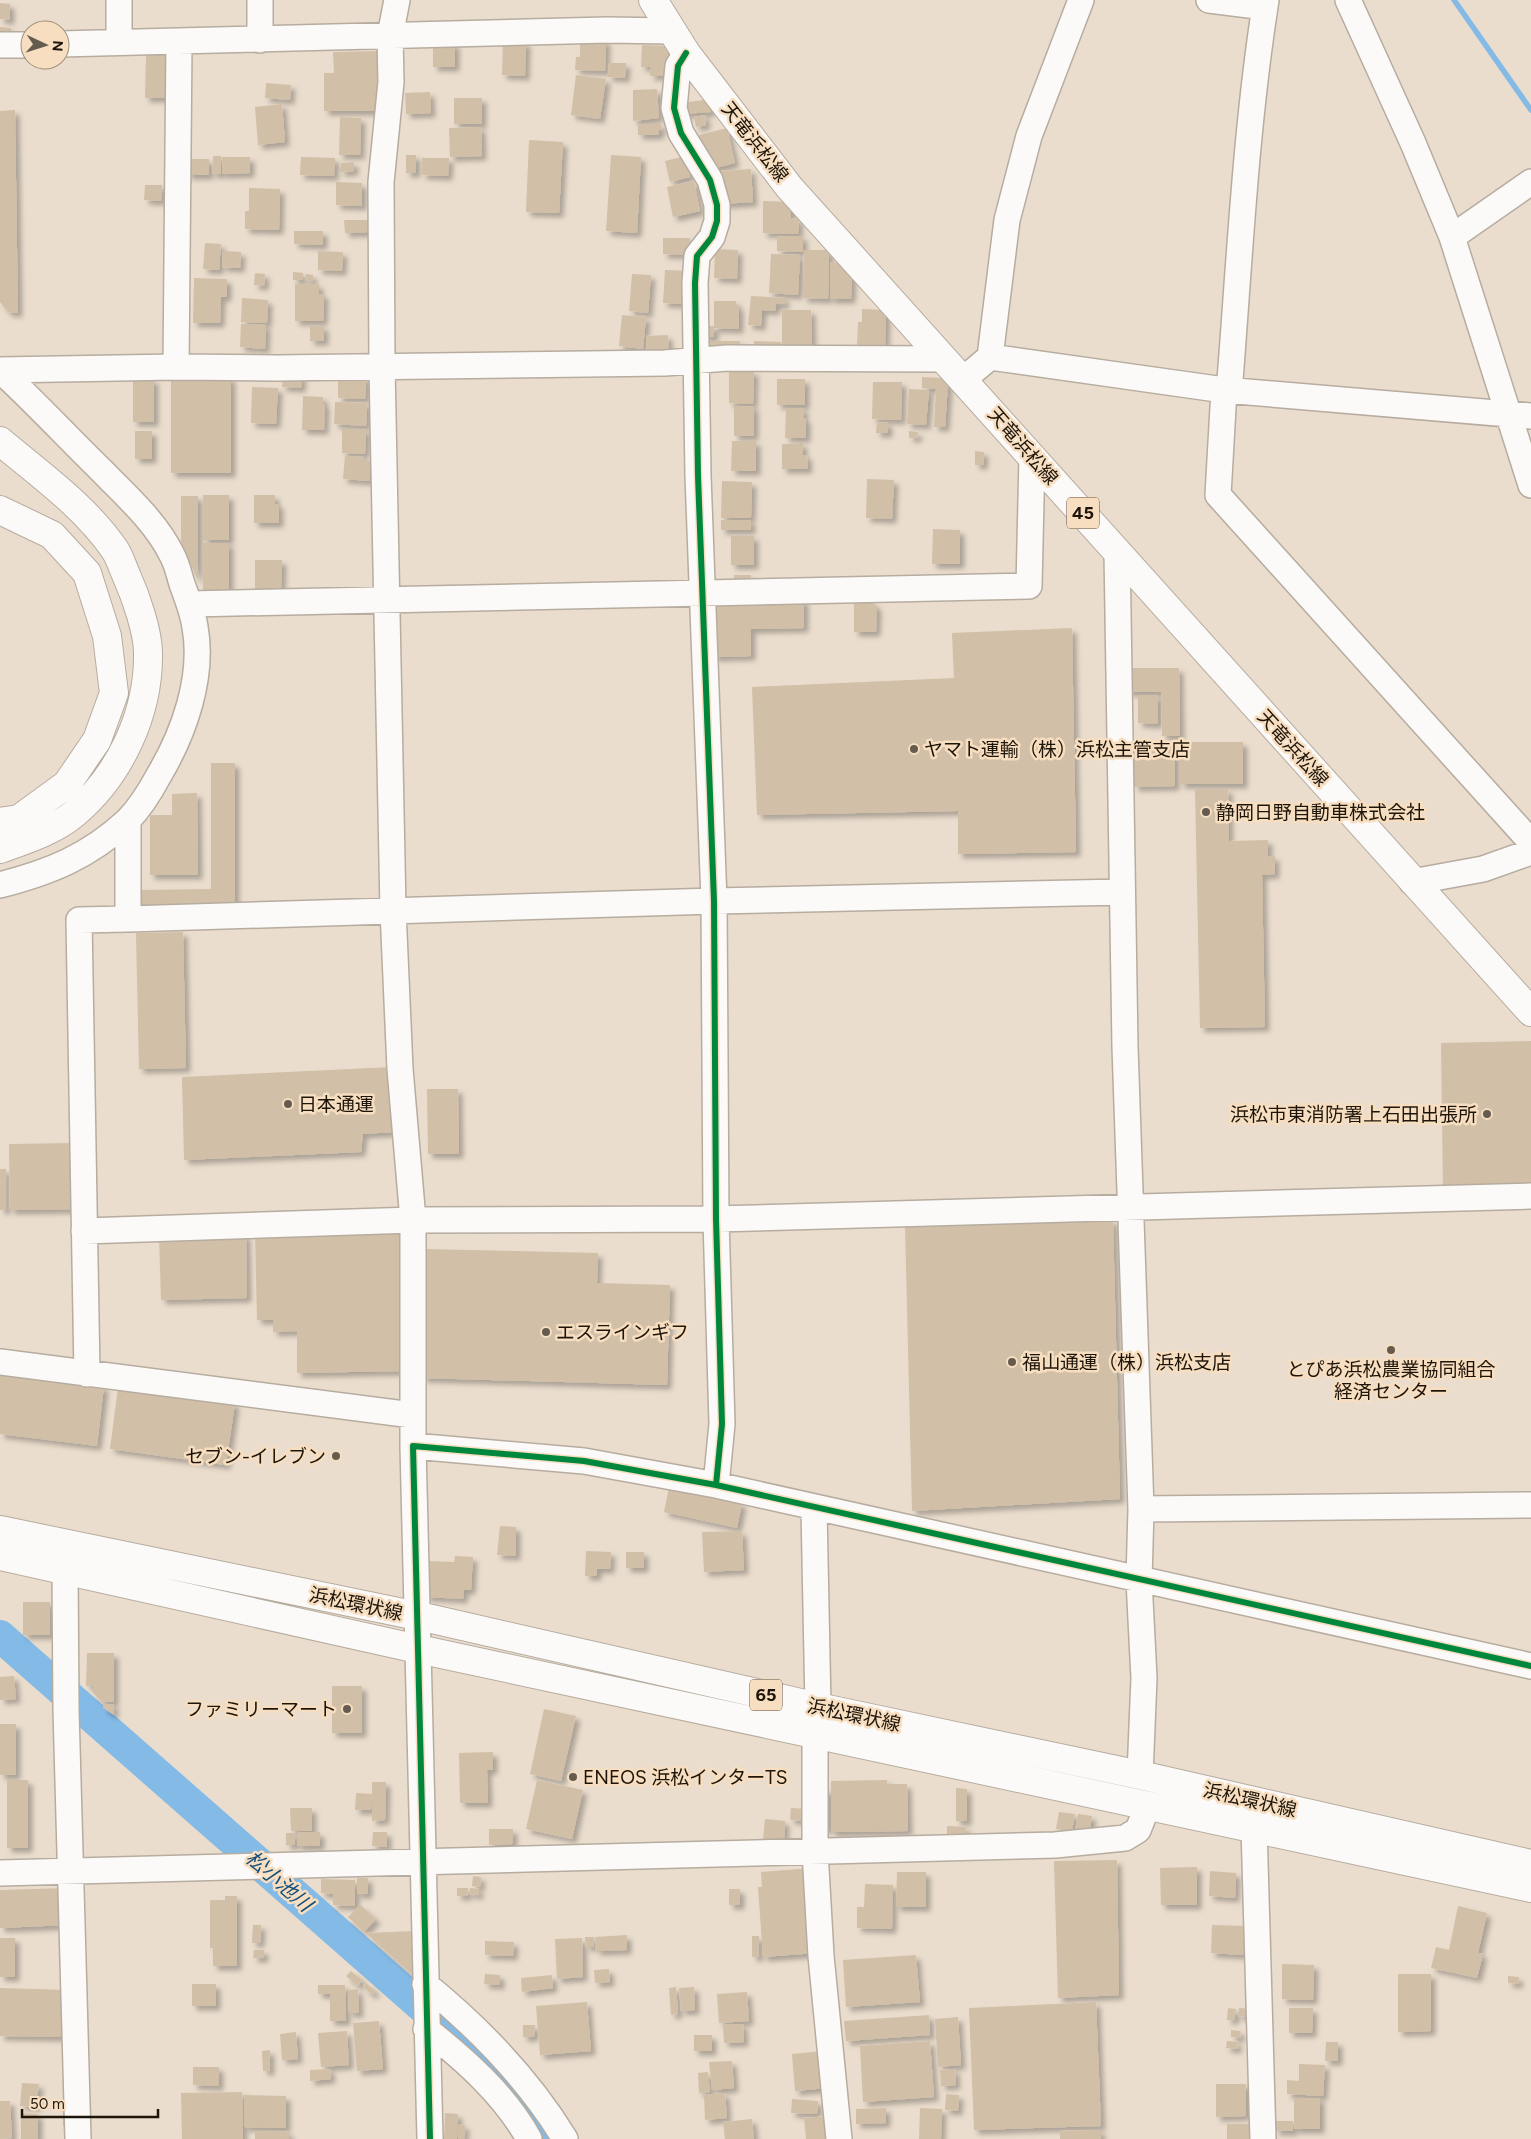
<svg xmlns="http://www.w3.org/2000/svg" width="1531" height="2139" font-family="Figtree,'Noto Sans JP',sans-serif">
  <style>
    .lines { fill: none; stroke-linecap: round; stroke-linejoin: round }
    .stream { stroke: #84bae6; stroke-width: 5.5 }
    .river { stroke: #84bae6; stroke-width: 32 }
    .building { fill: #d2bfa7; filter: url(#shadow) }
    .minor-casing { stroke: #b6aca0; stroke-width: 28 }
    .major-casing { stroke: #b6aca0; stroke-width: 30 }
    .highway-casing { stroke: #b6aca0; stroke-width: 30 }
    .minor { stroke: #fcfaf8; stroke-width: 25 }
    .major { stroke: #fcfaf8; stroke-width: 28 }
    .highway { stroke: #fcfaf8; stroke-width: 28 }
    .cycleway-casing { stroke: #f7dec0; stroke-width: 9 }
    .cycleway { stroke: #00873e; stroke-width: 6 }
    .poi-dot { fill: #655b4e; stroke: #f7dec0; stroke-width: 2 }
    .labels { text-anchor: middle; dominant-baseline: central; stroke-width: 5; stroke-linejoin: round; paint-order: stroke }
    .shield { fill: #f7dec0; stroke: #5f5141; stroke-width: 1 }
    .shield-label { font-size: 18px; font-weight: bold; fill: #1e150a }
    .street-label { font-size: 19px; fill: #1e150a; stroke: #f7dec0 }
    .poi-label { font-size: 19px; fill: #1e150a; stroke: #f7dec0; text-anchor: start }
    .water-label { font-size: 20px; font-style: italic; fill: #114e7b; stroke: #f7dec0 }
  </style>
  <defs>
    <filter id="shadow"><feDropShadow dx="4.5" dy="4.5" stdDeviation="2.5" flood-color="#0004"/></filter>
  </defs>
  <rect width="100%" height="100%" fill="#eaddcd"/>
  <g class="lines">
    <path class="stream" d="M1454,0l77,110"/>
    <path class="river" d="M0,1636l467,410 34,32 44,61"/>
  </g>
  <path class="building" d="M0,3l10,1v16l-10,-1z
    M0,27l11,1v8h-11z
    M580,39l26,1 -1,31 -30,-1 1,-13h4z
    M503,41l23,1 -1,34 -23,-1z
    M433,43h22v24h-22z
    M642,45l29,1v30h-21l1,-9h-10z
    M380,51v60h-56v-38h10l-1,-21z
    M146,55l22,1v42h-23z
    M609,63h17l-1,15 -17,-1z
    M576,75l30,4 -6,40 -29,-4z
    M266,83l25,2 -1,15 -25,-2z
    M657,89l2,29 -26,3v-31z
    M430,92l1,21 -25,1 -1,-21z
    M454,98h28v26h-28z
    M710,99l1,13 -28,2 -1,-11z
    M282,104l3,38 -27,3 -3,-38z
    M15,110l3,203 -10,-1 -8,-10v-191z
    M705,115l1,10 -10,2 -2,-10z
    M340,117l21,1 -1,37h-21z
    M638,124h23l1,6h-3v5h-21z
    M481,127l1,29 -32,1 -1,-29z
    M727,128l8,35 -27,7 -9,-35z
    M529,140l34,2 -4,71 -33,-1z
    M406,155h10v18h-10z
    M611,155l30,2 -4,76 -31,-2z
    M213,156h8v18h-9z
    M685,156l5,21 -20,5 -5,-21z
    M222,157h28v16l-28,1z
    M301,157l34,1 -1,18 -34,-1z
    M422,158h27l-1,18 -26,-1z
    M187,159h22v16h-22z
    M354,162v9l-14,1 1,-9z
    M751,169l2,33 -31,2 -2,-33z
    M694,181l6,30 -27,6 -6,-30z
    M336,182l26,1v23l-26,-1z
    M145,185h17l-1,16 -17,-1z
    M249,188l31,1 -1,41 -34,-1v-18h4z
    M763,201l28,1v16l8,1 -1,15 -35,-1z
    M344,220h24v12l-23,1z
    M294,231h29v14l-29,-1z
    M777,236h26v16l-26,-1z
    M663,238h27v17l-27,-1z
    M205,243l16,1 -2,26 -16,-1z
    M715,249l23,1 -1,29 -23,-1z
    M804,250h25l-1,49 -25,-1z
    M223,251l18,1 -1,16 -18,-1z
    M318,251l25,1 -1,19 -24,-1z
    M771,254l29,1 -2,40 -29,-2z
    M830,262l15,1 7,11 -1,25h-21z
    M665,270l23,1 -1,33 -24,-1z
    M293,272l10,1v7h-10z
    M255,273l10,1 -1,12 -10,-1z
    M306,274l7,1v6h-8z
    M632,274l19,1 -3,38 -19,-2z
    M194,278l33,1v18h-6l-1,26h-27z
    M295,284h24v10h5l-1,27h-28z
    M751,296l34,2v6h-9l-1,7 -13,-1 -1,16 -13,-1z
    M242,298l26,2 -1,23 -26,-1z
    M714,301h22v5h3v23l-25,-1v9h-11v-11h11z
    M862,309l24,1 -1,38 -28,-1 1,-25h4z
    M782,310h29l1,39h-30z
    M622,315l24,2 -3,32 -24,-3z
    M241,324l25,1 -1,24 -25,-2z
    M310,326h14v15h-14z
    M668,335l1,21 -22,1 -1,-21z
    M702,341h38l1,14 -39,1z
    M754,341l27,1 -1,13h-26z
    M729,370l25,1 -1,33 -24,-1z
    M283,374l19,1 -1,13 -19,-1z
    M338,376l28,1 -1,22 -27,-1z
    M171,377h60v96h-60z
    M922,377l20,1 6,6 -3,43h-11l2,-38 -14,-1z
    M133,378l21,1v43h-21z
    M777,379h28v26h-28z
    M873,382h29l-1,38 -29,-1z
    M252,387l26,1 -2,36 -25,-1z
    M909,389l20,1 -3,35 -19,-1z
    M303,396l20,1v7h2l-1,26h-22z
    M335,402l32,1 -1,23 -32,-2z
    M734,406h20v30h-20z
    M786,408h18l-1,10h3v20h-21z
    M877,422l11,1v10h-12z
    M342,429h24l-1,25 -23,-1z
    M135,431h17v28h-17z
    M909,431l9,1 -1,6h-8z
    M732,441h24v30h-25z
    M803,443v12h4l1,14h-26v-25z
    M975,451l9,1 -1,13h-8z
    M345,456l19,1v4h7l-2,20 -26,-2z
    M867,479l27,1 -2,39 -26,-1z
    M722,481l30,1 -1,36h-30z
    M203,495h26v45h-26z
    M254,495h21v9h4v19h-25z
    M181,496h17v85l-17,-39z
    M721,520h30v10h-30z
    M933,529l27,1v34h-28z
    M731,536h23v29h-23z
    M203,543h26v48h-26z
    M255,560h27l-1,29h-26z
    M734,575h17l-1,9 -16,-1z
    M804,599v29l-53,1v27l-38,1 -1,-56z
    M854,599h14l9,8 -1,25h-22z
    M1072,628l4,224 -118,2v-43l-201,4 -5,-128 202,-9 -2,-45z
    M1127,668h52l1,68h-18l-1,-44h-34z
    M1138,695h20v29l-20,-1z
    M1180,742h63v42h-63z
    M1134,743h41v43l-41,1z
    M211,763h24v149h-99v-22l75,-1z
    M1195,789h33l1,52 39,-1v17l7,-1v18l-13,1 3,152 -65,1z
    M197,793l1,82h-48v-60h22v-21z
    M183,932l3,136 -47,1 -3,-136z
    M1531,1041v144l-88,5 -2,-147z
    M392,1067l1,65 -30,2 -2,18 -177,8 -2,-83z
    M427,1089h31l1,65h-31z
    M76,1143v66l-66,1 -1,-66z
    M0,1169h6v41h-6z
    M1113,1220l7,279 -208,12 -7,-286z
    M400,1231l2,140 -105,2v-42l-24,1v-12h-16l-2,-86z
    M246,1234l1,64 -86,2 -2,-64z
    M425,1249l173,4 -1,30 73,2 -3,100 -245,-7z
    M0,1372l104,14 -7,60 -97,-12z
    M118,1387l117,16 -9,62 -116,-16z
    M669,1487l73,16 -5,25 -73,-16z
    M500,1526l16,1v29l-19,-1z
    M742,1531l2,39 -40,2 -2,-40z
    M586,1551l25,1 -1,17h-13v7h-12z
    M626,1552h18v16h-18z
    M455,1556l18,1 -2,33h-7l-1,9 -38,-2 2,-36 27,1z
    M23,1602h27v33h-27z
    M87,1653h27v49h-11l-10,-9v-7h-7z
    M14,1676l2,23 -16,1v-23z
    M332,1686h30v47h-30z
    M103,1704h11v11l-11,-7z
    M544,1709l32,7 -15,65 -31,-7z
    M0,1724h16v51h-16z
    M493,1752v18h-6l1,33h-28l-1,-50z
    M7,1780h21v68h-21z
    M537,1780l46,10 -11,49 -46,-10z
    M887,1780v4h20l1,47 -77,1v-51z
    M372,1782h14l-1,38 -13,1z
    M956,1788l11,1v32h-11z
    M821,1789h8v40h-8z
    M356,1793l16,1 -1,16h-16z
    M290,1808h22v23h-21z
    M791,1808l17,1 -1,12 -17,-1z
    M1059,1812l16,2 -3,17 -16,-2z
    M1078,1814l14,2 -3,17 -14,-2z
    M765,1819l20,2 -1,20 -21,-1z
    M947,1826l19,1 -1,7h-18z
    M489,1829h24v15l-24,1z
    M320,1832v14h-23v-13z
    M373,1832h14v15l-15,-1z
    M286,1833h9v12h-9z
    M1117,1860l2,135 -61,3 -4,-137z
    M1197,1867v38h-36l-1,-37z
    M811,1868l5,85 -53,4 -5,-70h4l-1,-15z
    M1210,1871l26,2 -1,25 -26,-2z
    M897,1872h29v35h-30z
    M473,1876l8,1 -1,10 -8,-1z
    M357,1878h11v16h-11z
    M321,1879l34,1v26l-22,-1v-11l-12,-1z
    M865,1884l28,1 -1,44 -35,-1v-21h7z
    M66,1888l1,37 -67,3v-38z
    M457,1888h11l-1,8h-10z
    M470,1888l9,1v6l-10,-1z
    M729,1889h11v16h-11z
    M225,1896h12v70h-24v-18h-3v-48h15z
    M360,1905l16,14 -12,13 -16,-15z
    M1458,1906l29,7 -9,40 5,1 -6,24 -46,-10 5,-21 13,3z
    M253,1925h8l-1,18h-8z
    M1212,1925l33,1 -1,29 -33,-2z
    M416,1931l-1,46 -49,-44z
    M627,1935v15l-31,1 -1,-14z
    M752,1936h7v21h-7z
    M585,1937h9v10h-8z
    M0,1938h15v39h-15z
    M582,1938l1,39 -26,2 -2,-40z
    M485,1941l29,1 -1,14 -28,-1z
    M254,1950h10v8h-11z
    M916,1955l4,47 -74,5 -3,-47z
    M1282,1964l32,1 -1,35 -31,-1z
    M609,1969l1,13 -15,1 -1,-13z
    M351,1971l11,9 -4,6 -12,-10z
    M485,1974l15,1v10l-16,-1z
    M1398,1974h33v57l-33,1z
    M552,1975l1,13 -31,4 -1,-14z
    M1508,1976l11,1 -1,7 -10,-1z
    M366,1983l9,8 -3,4 -9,-8z
    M192,1984h24v22h-24z
    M318,1985h27l1,36h-16v-27h-12z
    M676,1987l2,27 -7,1 -2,-27z
    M694,1987l1,23 -14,1 -2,-23z
    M0,1988l69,2 -1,47 -68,-1z
    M358,1989l1,24h-10l-1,-23z
    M747,1992l2,29 -30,2 -2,-29z
    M587,2002l4,49 -51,4 -4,-49z
    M1096,2002l5,124 -127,4 -5,-122z
    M1228,2008l8,1 -2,11h-7z
    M1239,2008l16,1 -1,8 -16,-1z
    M1289,2008h24l-1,25h-23z
    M929,2015l1,20 -84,6 -2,-20z
    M958,2017l3,48 -23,2 -3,-48z
    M379,2021l4,48 -26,2 -4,-48z
    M743,2024l1,18 -20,1 -1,-18z
    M523,2025h12l-1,12h-11z
    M1231,2030l10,1 -1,7 -9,-1z
    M347,2031l2,34 -28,2 -3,-34z
    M296,2032l2,27 -16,1 -2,-26z
    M694,2035h18v16h-18z
    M930,2041l4,56 -71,5 -3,-56z
    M1227,2041l11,1 -1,7 -11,-1z
    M1326,2042h12v19h-13z
    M270,2050v21h-7l-1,-20z
    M824,2051l3,37 -32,3 -3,-37z
    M732,2061l2,27 -22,2 -3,-28z
    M1299,2064l26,1 -2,31 -36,-2v-14l12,1z
    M193,2067h26v19l-26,-1z
    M330,2069l1,10 -21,2v-11z
    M955,2069l1,16 -15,1 -1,-16z
    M708,2072l2,20 -11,1 -1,-20z
    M22,2083l17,1 -3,23 -16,-1z
    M1216,2084h30v32l-30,1z
    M242,2092l1,47h-61l-1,-46z
    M725,2093l2,25 -22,2 -1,-25z
    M946,2094l13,1 -1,16 -13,-1z
    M244,2095l42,1v32l-42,-1z
    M1294,2098h26v31h-26z
    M792,2099l26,2 -1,13 -26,-1z
    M0,2101h10l2,37 -12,1z
    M63,2102h8l-2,24h-6z
    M886,2108v15l-30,1v-15z
    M920,2108l22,1 -1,30h-22z
    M21,2113l17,1v25h-17z
    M445,2113l13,1 -1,25h-13z
    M830,2116l3,23h-27l-2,-21z
    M752,2119l2,20h-29l-2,-17z
    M1275,2121h18v10h-18z
    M459,2124l6,1 -1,14h-6z
    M1227,2124h28v15h-28z
    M1101,2130v9h-41v-8z
    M255,2131l34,1v7h-34z"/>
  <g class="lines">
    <defs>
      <path id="minor" d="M119,0v42
        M260,0v40
        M397,0l-7,36 1,46 -10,100 1,185 11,543 7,159 13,151v226
        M1209,0l56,7
        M1266,0c-20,126 -26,253 -36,380l-6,10 -6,105 313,347
        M1348,0l65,143 39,94 79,248
        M60,44l547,-14 64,1
        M0,45h30
        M686,53l-8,13 -4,42 7,25 29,47 7,25v16l-5,16 -15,19 -2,27 3,193 16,425 2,318 6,205 -6,61
        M1452,237l79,-55
        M990,357l17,-137 22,-84 52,-136
        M176,367l101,1 388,-5 62,-5 217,1
        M0,370c36,33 68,68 102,101 25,26 54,51 70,84 5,9 7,19 10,29 5,14 11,28 13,43 9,50 -11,106 -36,148 -8,15 -20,34 -32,46 -39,36 -77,51 -127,64
        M0,370l176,-3 3,-325
        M964,379l26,-22 234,33 307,26
        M1117,552l8,495 16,462 -2,71 5,98 -4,97
        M190,604l839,-18 3,-129
        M128,820v99l586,-18 408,-9
        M1412,882l71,-13 48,-17
        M84,1231l329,-11 303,-1 815,-23
        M0,1362l412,53
        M87,1374l-8,-454 49,-1
        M814,1509l4,198
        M1141,1509l390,-4
        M65,1569l1,141 12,429
        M815,1733v118l6,105 18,183
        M1254,1827l9,312
        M0,1873l1055,-28 70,-7 13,-8 10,-25
        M425,1984c55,45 103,94 140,155
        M426,2029c39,31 79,66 103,110
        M430,2139l-17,-693 171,15 132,24 815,181"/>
      <path id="major" d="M653,0l33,53 103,134 742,825
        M0,1530l432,89 386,88 322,68 391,89
        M0,1556l418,93 1113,239"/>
      <path id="highway" d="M0,441c39,33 85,65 115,109 5,8 8,18 12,27 9,20 21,55 21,76 1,60 -28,122 -73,160 -21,18 -50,27 -75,36
        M0,510l52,25 35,38 20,63 7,57 -17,47 -30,44 -48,35 -19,3"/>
    </defs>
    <use href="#minor" class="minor-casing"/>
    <use href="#major" class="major-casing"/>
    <use href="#highway" class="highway-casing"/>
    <use href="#minor" class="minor"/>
    <use href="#major" class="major"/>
    <use href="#highway" class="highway"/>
    <defs>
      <path id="cycleway" d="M686,53l-8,13 -4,42 7,25 29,47 7,25v16l-5,16 -15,19 -2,27 3,193 16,425 2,318 6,205 -6,61
        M430,2139l-17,-693 171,15 132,24 815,181"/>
    </defs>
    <use href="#cycleway" class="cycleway-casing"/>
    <use href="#cycleway" class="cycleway"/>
  </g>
  <g class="poi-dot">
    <circle cx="914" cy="749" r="5"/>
    <circle cx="1206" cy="812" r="5"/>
    <circle cx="288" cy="1104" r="5"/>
    <circle cx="1487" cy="1114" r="5"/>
    <circle cx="546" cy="1332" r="5"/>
    <circle cx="1391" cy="1350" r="5"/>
    <circle cx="1012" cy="1362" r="5"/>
    <circle cx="336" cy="1456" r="5"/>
    <circle cx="347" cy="1709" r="5"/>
    <circle cx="573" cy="1777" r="5"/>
  </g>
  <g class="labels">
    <g class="shield">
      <rect x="1067" y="497.5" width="32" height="31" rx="4"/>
      <rect x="750" y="1679.5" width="32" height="31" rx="4"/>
    </g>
    <g class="shield-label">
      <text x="1083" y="513">45</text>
      <text x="766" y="1695">65</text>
    </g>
    <g class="street-label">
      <text transform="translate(755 142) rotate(52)">天竜浜松線</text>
      <text transform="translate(1023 446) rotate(49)">天竜浜松線</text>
      <text transform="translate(1293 748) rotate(48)">天竜浜松線</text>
      <text transform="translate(356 1604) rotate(12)">浜松環状線</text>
      <text transform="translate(854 1715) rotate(12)">浜松環状線</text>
      <text transform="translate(1250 1800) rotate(13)">浜松環状線</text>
    </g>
    <g class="poi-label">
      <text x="924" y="749">ヤマト運輸（株）浜松主管支店</text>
      <text x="1216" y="812">静岡日野自動車株式会社</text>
      <text x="298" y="1104">日本通運</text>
      <text x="1477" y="1114" text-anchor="end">浜松市東消防署上石田出張所</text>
      <text x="556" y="1332">エスラインギフ</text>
      <text x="1022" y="1362">福山通運（株）浜松支店</text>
      <text x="1391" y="1369" text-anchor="middle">とぴあ浜松農業協同組合<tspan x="1391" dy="22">経済センター</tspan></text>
      <text x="326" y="1456" text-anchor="end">セブン-イレブン</text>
      <text x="337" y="1709" text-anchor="end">ファミリーマート</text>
      <text x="583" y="1777">ENEOS 浜松インターTS</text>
    </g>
    <g class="water-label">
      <text transform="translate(279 1881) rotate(41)">松小池川</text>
    </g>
  </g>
  <g transform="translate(45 45) rotate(94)"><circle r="24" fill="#f7dec0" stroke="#a08e77"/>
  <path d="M0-4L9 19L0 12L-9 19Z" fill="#655b4e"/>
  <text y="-8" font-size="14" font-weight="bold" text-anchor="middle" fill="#1e150a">N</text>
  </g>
  <path d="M22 2109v8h136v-8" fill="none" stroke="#1e150a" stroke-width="2.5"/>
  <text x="30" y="2109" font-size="15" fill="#1e150a" stroke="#f7dec0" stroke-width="4" paint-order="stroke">50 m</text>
</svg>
